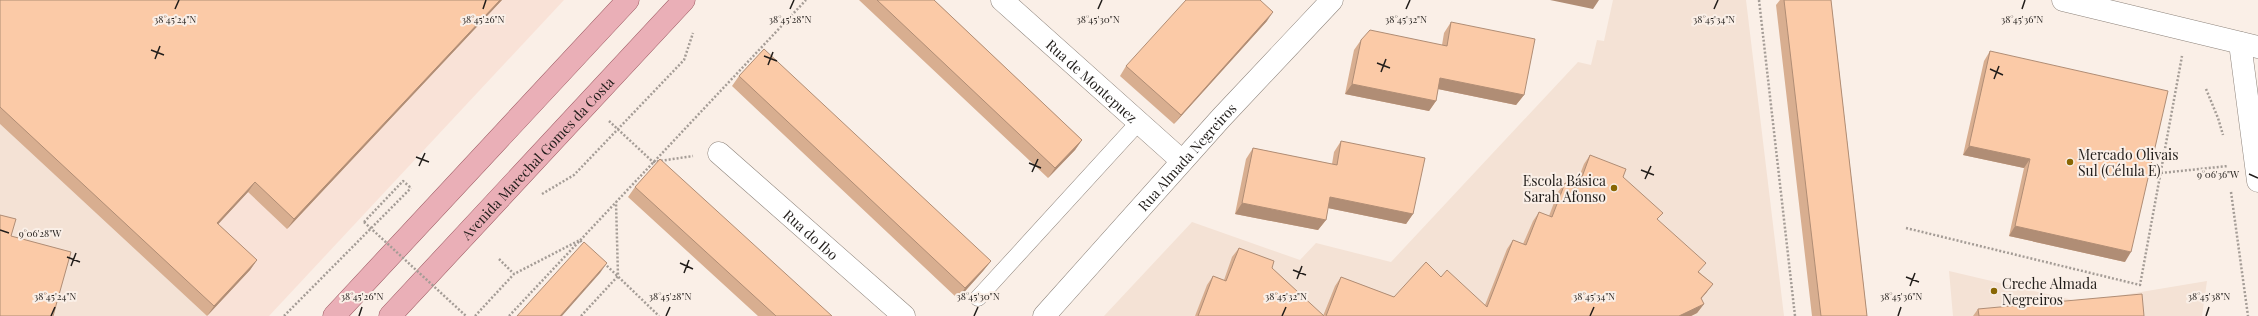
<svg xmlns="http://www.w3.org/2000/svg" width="2258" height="316" font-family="'Playfair Display',serif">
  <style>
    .industrial { fill: #f9e2d7 }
    .built { fill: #f4e2d5 }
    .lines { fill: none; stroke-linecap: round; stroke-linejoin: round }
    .lane-casing { stroke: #8d837b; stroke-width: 17 }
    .street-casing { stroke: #8d837b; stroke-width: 23 }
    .primary-casing { stroke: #9b5961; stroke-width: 23 }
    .path { stroke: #a49c96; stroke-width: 2.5; stroke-dasharray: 2 2; stroke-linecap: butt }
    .lane { stroke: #fff; stroke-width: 16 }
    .street { stroke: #fff; stroke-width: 22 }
    .primary { stroke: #eaafb7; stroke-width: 22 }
    .path-bridge { stroke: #a49c96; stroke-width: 2.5; stroke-dasharray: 2 2; stroke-linecap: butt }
    .wall { fill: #d8ae90 }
    .shaded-wall { fill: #b08d75 }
    .building { fill: #fbcaa7; stroke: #b08d75 }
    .ticks { fill: none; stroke: #211d1a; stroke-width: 1.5 }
    .poi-dot { fill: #886603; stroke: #faefe7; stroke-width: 1.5 }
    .labels { text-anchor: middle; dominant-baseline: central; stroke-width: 4; stroke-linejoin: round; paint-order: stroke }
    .street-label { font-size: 14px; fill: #211d1a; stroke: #faefe7 }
    .poi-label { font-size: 14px; fill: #211d1a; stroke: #faefe7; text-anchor: start }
    .ticks-label { font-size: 10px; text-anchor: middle; fill: #211d1a; stroke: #faefe7; stroke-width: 4; stroke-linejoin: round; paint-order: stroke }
  </style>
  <rect width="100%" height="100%" fill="#faefe7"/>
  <path class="industrial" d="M0,0h564l-295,316h-62z"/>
  <path class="built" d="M1613,0h133l38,316h-680l88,-94 108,38 16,-17 75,19 187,-200 13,3 6,-25 7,1z
    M0,124l207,192h-207z
    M1949,271l132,31 126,-21 -5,35h-249z"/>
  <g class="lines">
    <defs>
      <path id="lane" d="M978,298l160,-175"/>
      <g id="street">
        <path id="s1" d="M1002,0l180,161"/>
        <path d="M2063,0l195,47"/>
        <path d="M2240,43l18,138"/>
        <path id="s2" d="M719,153l185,163"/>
        <path id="s3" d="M1044,316l177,-198 111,-118"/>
      </g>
      <g id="primary">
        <path d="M334,316l294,-316"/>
        <path id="s4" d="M390,316l294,-316"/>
      </g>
    </defs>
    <use href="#lane" class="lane-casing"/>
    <use href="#street" class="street-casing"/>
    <use href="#primary" class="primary-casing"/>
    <path class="path" d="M1759,0l36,316
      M2206,89l12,29 5,17
      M609,121l44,41 40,-6
      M2161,173l67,-7
      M2231,192l17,124
      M542,194l32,-19 110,-115 9,-27
      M364,222l39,-41 8,7
      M1906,228l234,57 42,-229
      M499,259l15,15
      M604,263l55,53
      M284,316l127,-128
      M475,316l39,-42 66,-34 4,5
      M509,316l297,-316
      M581,316l37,-40 -2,-74"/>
    <use href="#lane" class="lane"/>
    <use href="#street" class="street"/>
    <use href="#primary" class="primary"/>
    <path class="path-bridge" d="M364,222l102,94"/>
  </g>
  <path class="wall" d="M0,0h502l-215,229 -39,-37 -30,32 39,36 -7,10 -43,46 -207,-192z
    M859,0h75l148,140 -7,10 -27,28z
    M1780,0h51l36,316h-55l-36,-311z
    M1267,21l-93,103 -54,-48 6,-10z
    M1451,22l73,73 -8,10 -78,-16 -2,12 -7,10 -84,-17 9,-44 7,-10 81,5 2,-12z
    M1990,51l135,211 -116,-26 15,-68 -61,-13 21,-94z
    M739,76l252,185 -8,10 -25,28 -226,-213z
    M1341,141l72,73 -7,10 -78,-16 -2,12 -8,10 -83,-16 11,-55 7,-11 79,16 2,-12z
    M1590,155l33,22 76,95 14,12 -7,9 -5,6 3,5 -7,9 -6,3h-496l12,-31 6,-9 11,4 8,-23 7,-9 33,20 51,48 12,-30 6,-9 53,20 47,-20 44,28 22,-56 6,-9 10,4 10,-23 6,-9 10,4 9,-24 7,-9 10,4 9,-23z
    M635,187l197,129h-74l-130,-119z
    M1978,309l166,7h-171z"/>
  <path class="shaded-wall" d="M500,0h2l-215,229 7,-10z
    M1550,0h49l-6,9z
    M1273,12l-6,9 -93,103 7,-9z
    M1440,78l84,17 -8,10 -83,-17z
    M1352,84l84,17 -7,10 -84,-17z
    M1082,140l-7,10 -27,28 7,-10z
    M1969,146l61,13 -6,9 -61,-13z
    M255,182l-7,10 -38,41 7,-10z
    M1330,197l83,17 -7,10 -83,-17z
    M1242,203l84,17 -8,10 -83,-16z
    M2015,226l116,26 -6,10 -116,-26z
    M257,260l-7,10 -43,46 7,-10z
    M991,261l-8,10 -25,28 7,-11z
    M607,263l-7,10 -38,43h-2z
    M1713,284l-7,9 -12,14 7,-9z
    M1704,304l-7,9 -6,3h-12z"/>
  <path class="building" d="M0,0h500l-206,219 -39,-37 -38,41 40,37 -43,46 -214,-199z
    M877,0h57l148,140 -27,28z
    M1186,0h74l13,12 -92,103 -55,-49z
    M1784,0h47l36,316h-46z
    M1451,22l84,17 -11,56 -84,-17 -4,23 -84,-17 9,-44 9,-10 77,16z
    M764,49l227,212 -26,27 -226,-212z
    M1990,51l178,40 -37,161 -116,-26 15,-67 -61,-13z
    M1341,141l84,17 -12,56 -83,-17 -4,23 -84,-17 11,-55 84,17z
    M1590,155l36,14 -3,8 40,36 -6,6 49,44 -8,9 15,12 -12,14 3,6 -25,12h-353l15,-39 53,20 32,-35 15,15 6,-7 40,37 26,-67 13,5 13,-33 13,5 13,-34 13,5z
    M660,159l172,157h-56l-141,-129z
    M0,215l16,4 -5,17 60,16 -18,64h-53z
    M584,242l23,21 -47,53h-43z
    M1239,248l35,13 -2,7 52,48h-126l15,-40 13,5z
    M2142,294l2,22h-165l-1,-7z"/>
  <path class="ticks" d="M175,9l4,-9M483,9l3,-9M790,9l4,-9M1098,9l4,-9M1406,9l4,-9M1714,9l4,-9M2022,9l3,-9M151,50l13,5M764,56l13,5M155,59l5,-13M1377,63l13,5M768,65l5,-13M1990,69l13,6M1381,72l5,-13M1994,79l5,-13M416,157l13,5M1029,163l12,5M419,166l6,-13M1641,170l13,5M1032,172l6,-13M2249,174l9,4M1645,179l6,-13M0,230l9,3M67,257l13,5M680,263l13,6M71,266l5,-13M1293,270l13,5M684,273l5,-13M1906,277l13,5M1297,279l5,-13M1910,286l5,-13M51,316l4,-9M359,316l3,-9M666,316l4,-9M974,316l4,-9M1282,316l4,-9M1590,316l4,-9M1898,316l3,-9M2206,316l3,-9"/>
  <g class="poi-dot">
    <circle cx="2070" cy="162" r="4"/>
    <circle cx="1614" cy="188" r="4"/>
    <circle cx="1994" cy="291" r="4"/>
  </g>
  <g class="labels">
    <g class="street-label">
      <text stroke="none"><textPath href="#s1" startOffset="121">Rua de Montepuez</textPath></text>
      <text stroke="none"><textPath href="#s3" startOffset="214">Rua Almada Negreiros</textPath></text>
      <text stroke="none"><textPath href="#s4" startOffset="216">Avenida Marechal Gomes da Costa</textPath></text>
      <text stroke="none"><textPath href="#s2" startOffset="123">Rua do Ibo</textPath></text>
    </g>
    <g class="poi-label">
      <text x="2078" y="154">Mercado Olivais<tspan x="2078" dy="16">Sul (Célula E)</tspan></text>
      <text x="1606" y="180" text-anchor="end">Escola Básica<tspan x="1606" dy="16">Sarah Afonso</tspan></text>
      <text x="2002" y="283">Creche Almada<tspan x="2002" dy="16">Negreiros</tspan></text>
    </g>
  </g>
  <g class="ticks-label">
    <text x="175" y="23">38°45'24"N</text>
    <text x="483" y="23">38°45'26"N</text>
    <text x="790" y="23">38°45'28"N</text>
    <text x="1098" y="23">38°45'30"N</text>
    <text x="1406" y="23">38°45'32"N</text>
    <text x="1714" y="23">38°45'34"N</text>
    <text x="2022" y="23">38°45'36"N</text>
    <text x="2218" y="178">9°06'36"W</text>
    <text x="40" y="237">9°06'28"W</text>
    <text x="55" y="300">38°45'24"N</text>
    <text x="362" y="300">38°45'26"N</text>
    <text x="670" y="300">38°45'28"N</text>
    <text x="978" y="300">38°45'30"N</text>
    <text x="1286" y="300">38°45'32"N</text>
    <text x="1594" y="300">38°45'34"N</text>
    <text x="1901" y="300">38°45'36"N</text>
    <text x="2209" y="300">38°45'38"N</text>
  </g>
</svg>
